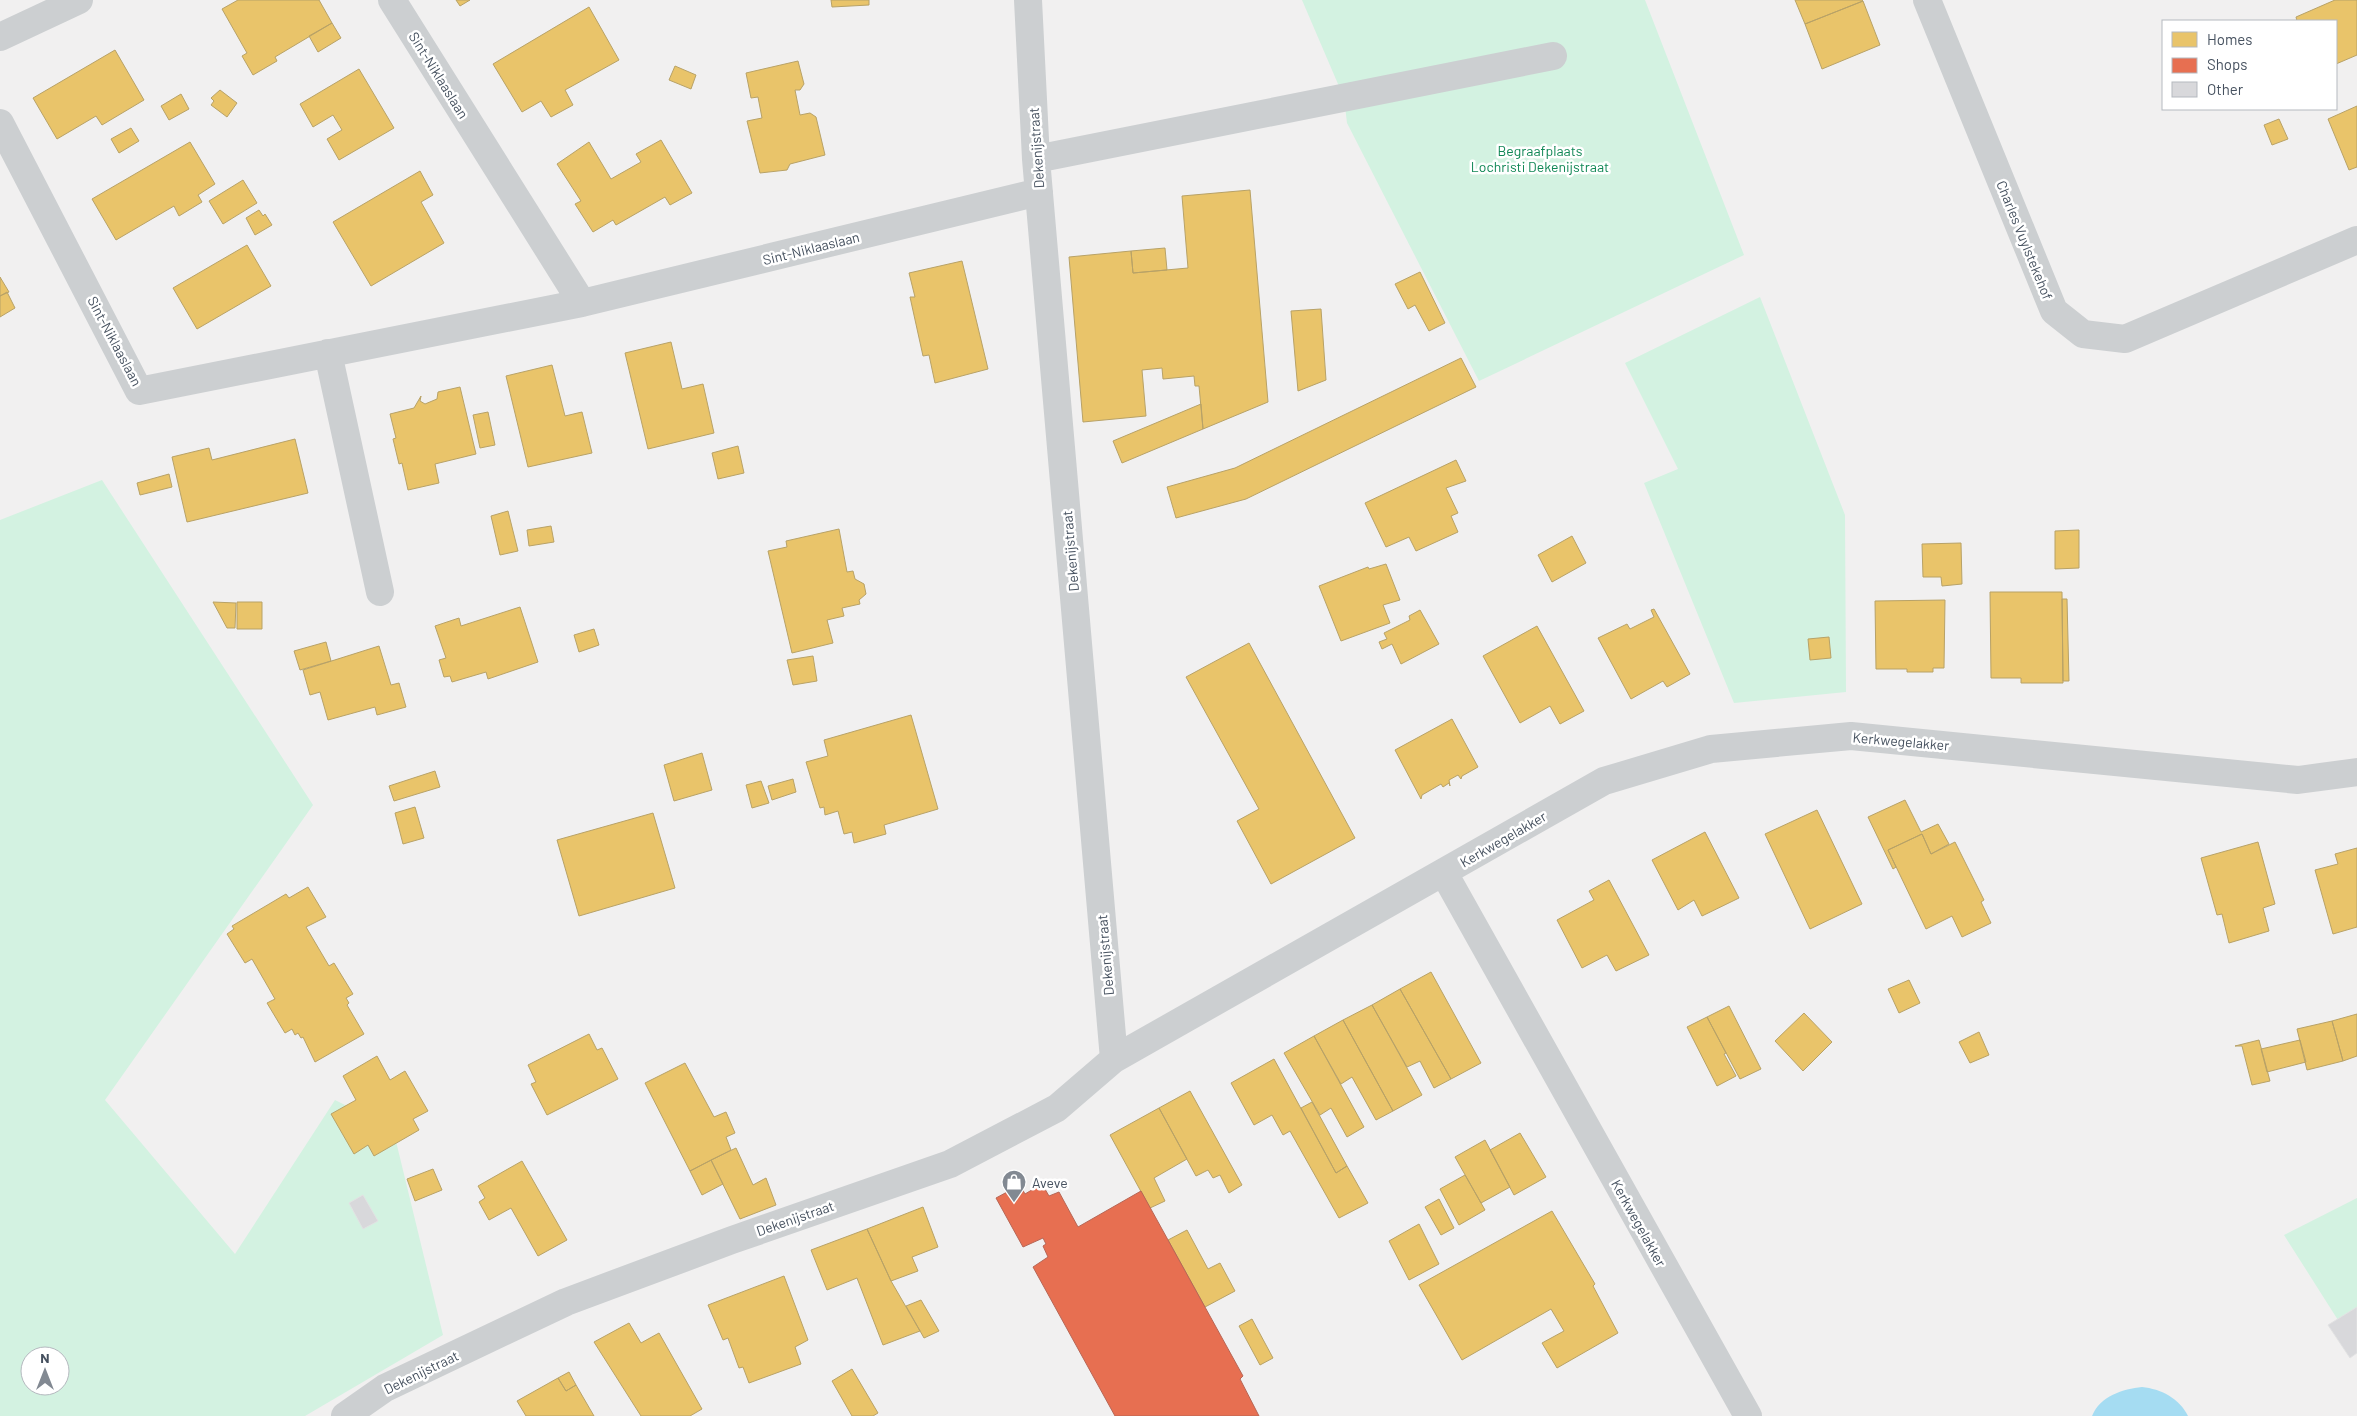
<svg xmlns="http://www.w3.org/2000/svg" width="2357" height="1416" font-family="Barlow,sans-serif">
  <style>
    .green { fill: #d3f2e1; fill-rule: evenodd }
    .water { fill: #a5dcf2 }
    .homes { fill: #e9c46a; stroke: #b8a267 }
    .shops { fill: #e76f51; stroke: #b76655 }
    .building { fill: #d8d8db; stroke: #e2e2e3 }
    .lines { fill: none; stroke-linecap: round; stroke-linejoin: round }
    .minor { stroke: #cccfd1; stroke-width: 28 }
    .labels { text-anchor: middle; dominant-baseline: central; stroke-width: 5; stroke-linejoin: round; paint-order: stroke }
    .street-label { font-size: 14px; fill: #46515f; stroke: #fff }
    .park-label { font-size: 14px; fill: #108755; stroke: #fff }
    .poi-label { font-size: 14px; fill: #46515f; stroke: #fff; text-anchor: start }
  </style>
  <rect width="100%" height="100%" fill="#f1f0f0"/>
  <path class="green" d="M1302,0h343l99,255 -265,126 -132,-258 -3,-25z
    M1760,297l85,218 1,177 -112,11 -90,-220 34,-14 -53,-106z
    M102,480l211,325 -208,295 130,154 100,-154 58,29 50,206 -138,81h-305v-896zM30,1356h30v30h-30z
    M2357,1198v152l-73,-115z"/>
  <path class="water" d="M2142,1387c19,2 37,11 46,29h-96c8,-20 31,-27 50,-29z"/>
  <path class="homes" d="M238,0h81l13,23 -57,34 2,4 -24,14 -11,-19 5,-3 -25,-44z
    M456,0h14l-10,6z
    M831,0h38v5l-37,2z
    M1795,0h67l1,1 -58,23z
    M2335,0h22v55l-21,9v-43h-39l-1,-4z
    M1863,1l17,44 -58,24 -17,-45z
    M589,7l30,53 -54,30 8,15 -22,12 -10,-16 -19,11 -29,-48z
    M332,23l9,15 -23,14 -9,-16z
    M115,50l29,50 -42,25 -6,-9 -39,23 -24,-41z
    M798,61l6,23 -4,6h-5l5,25 10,-2 6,4 9,38 -35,9 -3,6 -27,3 -13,-52 15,-3 -4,-21 -7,1 -5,-25z
    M675,66l21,9 -5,14 -22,-9z
    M359,69l35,59 -55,32 -12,-21 15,-9 -9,-15 -20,12 -13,-23z
    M220,90l17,13 -10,14 -16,-12 3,-4 -3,-3z
    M181,94l8,15 -20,11 -8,-14z
    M2357,106v61l-8,3 -21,-51z
    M2279,119l9,20 -16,6 -8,-20z
    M131,128l8,13 -20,12 -8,-14z
    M661,140l31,53 -22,12 -5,-8 -49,28 -3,-5 -20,12 -18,-28 6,-3 -24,-37 32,-22 22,37 30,-17 -5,-8z
    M190,142l25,42 -17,11 4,7 -23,14 -5,-10 -58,34 -24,-41z
    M420,171l13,24 -12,7 23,41 -73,43 -38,-64z
    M243,180l14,23 -34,21 -14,-23z
    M1250,190l18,212 -65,27 -4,-43h-4l-1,-10 -31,3 -1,-11 -20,2 4,46 -63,6 -14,-165 62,-6 2,22 55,-5 -6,-72z
    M259,210l4,6 2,-2 7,11 -17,10 -9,-17z
    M247,245l24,41 -74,43 -24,-41z
    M1165,248l2,22 -34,3 -2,-22z
    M962,261l26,108 -53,14 -6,-28 -6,1 -13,-59h5l-6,-24z
    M1420,272l25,51 -16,8 -14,-26 -7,4 -13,-25z
    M0,277l9,15 -9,4z
    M7,292l8,16 -15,9v-21z
    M1321,309l5,71 -28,11 -7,-80z
    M671,342l11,47 21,-5 11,49 -66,16 -23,-96z
    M1461,358l15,29 -230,112 -70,19 -9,-31 68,-19z
    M552,365l13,51 17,-4 10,41 -64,14 -22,-91z
    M460,387l16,67 -41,10 4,19 -31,7 -6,-27 -3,1 -6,-25 3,-1 -6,-24 24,-6 7,-12 -1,5 5,3 12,-5 1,-7z
    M1201,404l2,25 -81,34 -9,-22z
    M488,412l7,33 -15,3 -7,-33z
    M295,439l13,54 -121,29 -15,-65 37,-9 3,12z
    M738,446l6,27 -26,6 -6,-26z
    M1456,460l10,21 -20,7 12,25 -7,3 7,16 -42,19 -7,-14 -23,10 -21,-44z
    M169,474l3,13 -32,8 -3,-12z
    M508,511l10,40 -18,4 -9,-39z
    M551,526l3,16 -25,4 -2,-16z
    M839,529l8,43 6,-1 2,8 9,5 2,10 -7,6 1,4 -18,4 2,8 -17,4 6,23 -41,10 -24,-102 19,-4 -1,-6z
    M2079,530v38l-24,1v-38z
    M1572,536l14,27 -34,19 -14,-27z
    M1961,543l1,41 -20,2 -1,-9h-18l-1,-33z
    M1386,564l14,36 -17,5 7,18 -49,18 -22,-55 49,-19 1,2z
    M1990,592h72l1,91h-42v-5h-30z
    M2062,599h5l2,82h-6z
    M1945,600l-1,68h-11v4h-26v-3h-31l-1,-68z
    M213,602l23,1 -1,25h-8z
    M237,602h25v27h-25z
    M520,607l18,55 -50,17 -2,-7 -34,10 -2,-6 -6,1 -5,-17 7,-2 -11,-32 24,-8 2,8z
    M1654,609l36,65 -23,13 -4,-6 -32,18 -33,-61 29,-14 3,5 24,-12 -3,-7z
    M1420,610l19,34 -38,20 -9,-20 -10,5 -3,-7 8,-3 -3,-6 26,-13 -1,-4z
    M1537,626l47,85 -24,13 -10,-18 -30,17 -37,-67z
    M594,629l5,16 -20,7 -5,-17z
    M1829,637l2,21 -21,2 -2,-21z
    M326,642l5,19 -31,9 -6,-19z
    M1249,643l106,195 -84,46 -34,-63 22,-12 -73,-132z
    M379,646l12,39 8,-2 7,24 -29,8 -2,-8 -47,13 -8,-28 -10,3 -7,-25z
    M813,656l4,25 -24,4 -6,-25z
    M911,715l27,94 -54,16 2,9 -32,9 -2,-11 -8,2 -6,-23 -13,4 -1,-8 -4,1 -14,-46 22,-6 -4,-16z
    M1452,719l26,48 -16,9 -1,3 -3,-4 -9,5 1,6 -1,-3 -6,4 -2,-3 -19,11 -1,4 -26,-49z
    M702,753l10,37 -38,11 -10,-36z
    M435,771l5,16 -46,14 -5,-15z
    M793,779l3,13 -24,8 -4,-14z
    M761,781l8,22 -17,5 -6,-23z
    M1905,800l16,32 17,-8 11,20 -18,10 -9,-20 -34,16 8,17 -3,2 -25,-52z
    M415,807l9,31 -21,6 -8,-31z
    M1817,810l45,94 -52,25 -45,-95z
    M653,813l22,75 -96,28 -22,-76z
    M1705,832l34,66 -37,18 -8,-16 -16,10 -26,-50z
    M1922,834l9,20 24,-12 29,58 -3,2 10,21 -29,14 -10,-21 -26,13 -38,-79z
    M2258,842l17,62 -12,4 6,23 -40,12 -7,-29 -5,1 -16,-57z
    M2357,848v79l-24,7 -18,-64 23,-6 -3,-10z
    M1609,880l40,75 -33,16 -9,-16 -25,13 -25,-48 37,-20 -5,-9z
    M308,887l18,30 -20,10 23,39 5,-3 19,31 -7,4 3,5 -2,2 17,29 -49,28 -12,-25 -2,1 -3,-5 -3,2 -3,-6 -7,4 -18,-30 8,-4 -23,-40 -7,4 -18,-29 7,-5 -2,-3 54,-32 3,4z
    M1431,972l50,91 -30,16 -51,-90z
    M1909,980l11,23 -21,10 -11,-24z
    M1400,989l51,90 -17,9 -14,-27 -13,6 -35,-62z
    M1372,1005l50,90 -29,16 -50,-91z
    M1729,1006l32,63 -21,10 -33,-62z
    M1804,1013l28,29 -29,29 -28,-30z
    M2357,1014v42l-14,5 -11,-40z
    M1707,1017l19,36 -2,1 12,22 -19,10 -30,-59z
    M1343,1020l50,91 -17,9 -24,-43 -11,7 -27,-48z
    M2332,1021l11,40 -36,9 -10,-41z
    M1979,1032l10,23 -19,8 -11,-21z
    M589,1034l8,16 5,-2 16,31 -71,36 -16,-31 5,-2 -8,-17z
    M1314,1036l50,91 -17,10 -16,-29 -11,7 -36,-62z
    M2259,1040l11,41 -18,4 -10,-39h-7z
    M2300,1040l6,22 -39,10 -6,-23z
    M377,1056l13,24 15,-9 23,40 -15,8 6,11 -45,26 -6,-11 -14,9 -23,-40 25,-14 -13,-24z
    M1274,1059l62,114 11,-7 21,37 -29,15 -49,-87 -7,4 -11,-20 -18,10 -23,-42z
    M685,1063l29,54 12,-5 9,21 -9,4 5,13 -41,21 -45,-88z
    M1190,1091l52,94 -13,8 -9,-18 -7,3 -5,-8 -12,6 -37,-68z
    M1312,1102l35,64 -11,7 -35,-65z
    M1159,1108l28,51 -33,19 11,23 -15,7 -40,-73z
    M1520,1133l26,44 -32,18 -24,-45z
    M1485,1140l25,47 -29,16 -26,-46z
    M736,1148l17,37 13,-7 10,27 -36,14 -29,-59z
    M711,1160l12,24 -21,11 -12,-24z
    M522,1161l45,79 -29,16 -27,-48 -22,12 -10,-18 6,-4 -7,-12z
    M433,1169l9,21 -27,11 -8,-22z
    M1465,1175l20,35 -26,15 -19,-36z
    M1439,1199l15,29 -13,7 -16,-28z
    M923,1207l15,40 -26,10 6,14 -27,10 -24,-52z
    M1552,1211l43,73 -2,2 25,47 -61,35 -15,-25 22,-12 -13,-22 -89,51 -43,-75z
    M1419,1224l20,40 -30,16 -20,-39z
    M867,1229l24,52 29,50 -37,14 -26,-67 -30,12 -16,-40z
    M1187,1230l21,39 12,-6 15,28 -30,16 -37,-67z
    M784,1276l24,64 -13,7 6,17 -52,19 -6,-16 -4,1 -11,-30 -5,2 -15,-35z
    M921,1300l18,31 -15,7 -18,-32z
    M1252,1319l21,39 -13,7 -21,-39z
    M629,1323l12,20 18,-10 43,76 -12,7h-49l-47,-74z
    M852,1369l26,44 -5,3h-21l-20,-35z
    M569,1372l7,13 -10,6 -8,-13z
    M558,1378l8,13 10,-6 18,31h-68l-9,-15z"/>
  <path class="shops" d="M1042,1184l7,12 10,-4 19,35 63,-36 102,185 -3,3 19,37h-144l-82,-149 15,-10 -5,-11 3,-2 -3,-6 -20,9 -27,-49 24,-13 5,9z"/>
  <path class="building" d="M363,1195l15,26 -15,8 -14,-26z
    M2357,1307v46l-7,5 -22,-33z"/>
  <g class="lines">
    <path class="minor" d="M392,0l190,303
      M1028,0l8,159 78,900
      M1927,0l127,311 29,23 42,5 232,-99
      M0,37l79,-37
      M0,123l139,268 443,-88 457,-111
      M1036,159l517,-103
      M328,353l52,239
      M1444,873l304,543
      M345,1416l40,-28 181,-86 166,-62 218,-76 107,-56 57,-49 490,-278 107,-32 140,-13 447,44 59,-8"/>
  </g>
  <defs>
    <symbol id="shop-pin" viewBox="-11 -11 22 30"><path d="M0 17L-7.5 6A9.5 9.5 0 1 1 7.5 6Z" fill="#828992" stroke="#fff"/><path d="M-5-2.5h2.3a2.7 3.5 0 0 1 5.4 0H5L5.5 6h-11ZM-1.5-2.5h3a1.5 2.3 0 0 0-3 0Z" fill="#fff"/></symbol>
  </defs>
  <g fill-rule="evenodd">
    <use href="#shop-pin" x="1000" y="1168" width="28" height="38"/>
  </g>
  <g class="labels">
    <g class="street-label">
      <text transform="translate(439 75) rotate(58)">Sint-Niklaaslaan</text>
      <text transform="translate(1036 148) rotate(-94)">Dekenijstraat</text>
      <text transform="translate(2025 240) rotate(68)">Charles Vuylstekehof</text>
      <text transform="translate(811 248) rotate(-14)">Sint-Niklaaslaan</text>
      <text transform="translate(115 341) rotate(62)">Sint-Niklaaslaan</text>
      <text transform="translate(1070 551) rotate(-95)">Dekenijstraat</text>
      <text transform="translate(1901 741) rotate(5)">Kerkwegelakker</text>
      <text transform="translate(1503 839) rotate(-30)">Kerkwegelakker</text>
      <text transform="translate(1105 955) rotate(-95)">Dekenijstraat</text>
      <text transform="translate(795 1218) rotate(-19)">Dekenijstraat</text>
      <text transform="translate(1639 1223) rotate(61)">Kerkwegelakker</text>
      <text transform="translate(421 1372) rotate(-26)">Dekenijstraat</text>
    </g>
    <g class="park-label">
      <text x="1540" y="150">Begraafplaats<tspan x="1540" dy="16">Lochristi Dekenijstraat</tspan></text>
    </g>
    <g class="poi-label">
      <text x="1032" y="1182">Aveve</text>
    </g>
  </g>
  <rect x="2162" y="20" width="175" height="90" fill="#ffffff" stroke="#b5b9bf"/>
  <rect x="2172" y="32" width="25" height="15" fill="#e9c46a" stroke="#b5b9bf"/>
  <text x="2207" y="45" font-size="15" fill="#46515f">Homes</text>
  <rect x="2172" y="58" width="25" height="15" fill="#e76f51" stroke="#b5b9bf"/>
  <text x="2207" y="70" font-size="15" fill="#46515f">Shops</text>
  <rect x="2172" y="82" width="25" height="15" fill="#d8d8db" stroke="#b5b9bf"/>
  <text x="2207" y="95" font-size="15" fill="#46515f">Other</text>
  <g transform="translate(45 1371)"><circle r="24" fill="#ffffff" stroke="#b5b9bf"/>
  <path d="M0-4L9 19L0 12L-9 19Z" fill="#828992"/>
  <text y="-8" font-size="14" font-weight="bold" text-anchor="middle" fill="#46515f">N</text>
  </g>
</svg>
